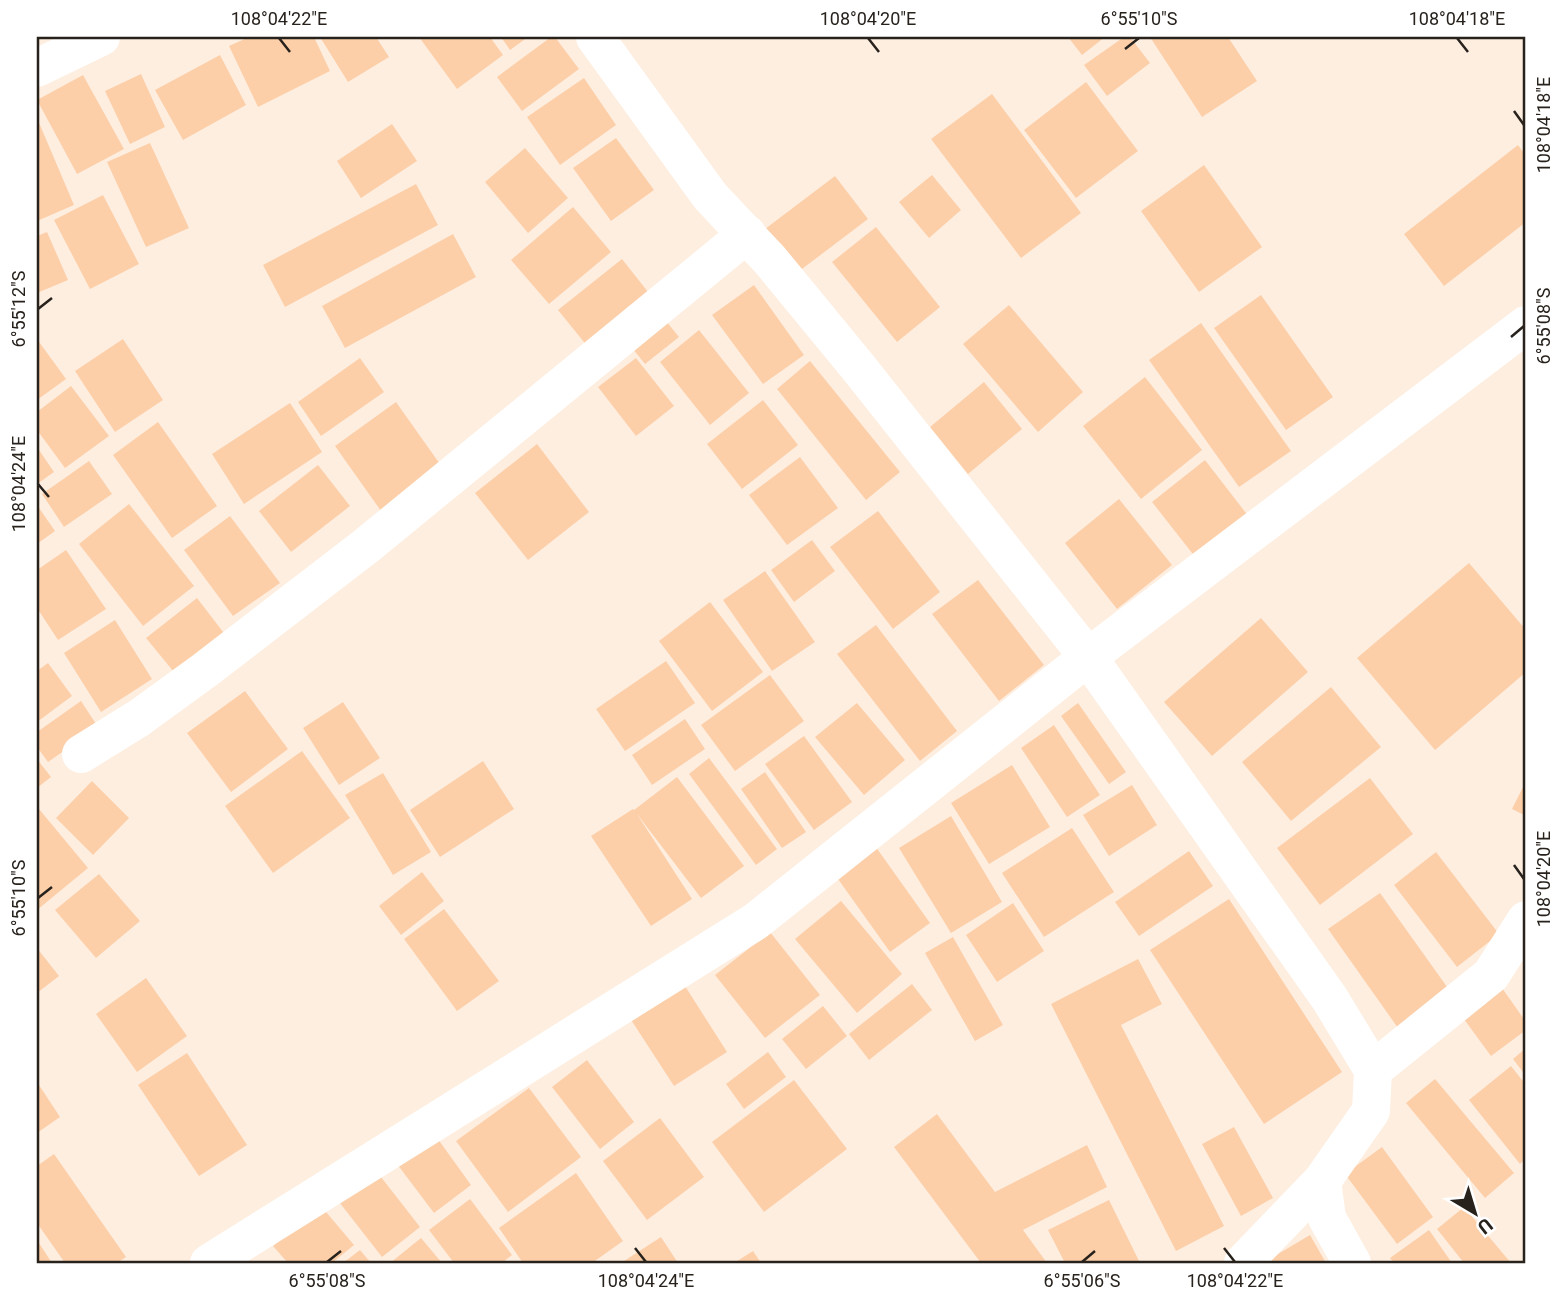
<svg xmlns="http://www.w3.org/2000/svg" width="1563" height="1300" font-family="Roboto,sans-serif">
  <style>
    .building { fill: #fccfa9 }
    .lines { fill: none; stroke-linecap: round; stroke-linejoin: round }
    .street { stroke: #fff; stroke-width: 38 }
    .ticks { fill: none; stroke: #28221d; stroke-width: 2.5 }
    .neatline { fill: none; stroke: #28221d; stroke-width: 2.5 }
    .ticks-label { font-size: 18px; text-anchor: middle; fill: #28221d }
  </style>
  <rect width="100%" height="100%" fill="#feeee0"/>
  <path class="building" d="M249,37h65l16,34 -72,36 -29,-61z
    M320,37h56l13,20 -41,25z
    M419,37h71l13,18 -46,34z
    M501,37h27l-18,13z
    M551,37h4l24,32 -57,42 -25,-34z
    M1068,37h37l-23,18z
    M1124,37h6l20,26 -43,33 -23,-31z
    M1150,37h78l29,44 -55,36z
    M220,55l26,50 -63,35 -28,-50z
    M141,74l24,53 -35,17 -25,-53z
    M83,75l41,74 -47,25 -40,-74z
    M584,78l32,47 -56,40 -33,-48z
    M1086,82l52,69 -62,47 -52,-68z
    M992,94l89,119 -60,45 -90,-119z
    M37,118l37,87 -37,16z
    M392,124l25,37 -56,37 -24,-37z
    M616,138l38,52 -43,31 -38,-53z
    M150,143l39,85 -43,19 -39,-85z
    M1518,145l8,11v66l-82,64 -40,-52z
    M525,148l43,50 -40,35 -43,-51z
    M1204,165l58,82 -63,45 -58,-81z
    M932,175l29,35 -32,28 -30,-36z
    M835,176l33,43 -70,53 -33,-43z
    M416,184l22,41 -153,82 -22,-42z
    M103,195l36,69 -49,25 -36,-69z
    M573,207l38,45 -62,52 -38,-44z
    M876,227l64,80 -43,35 -65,-80z
    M47,232l21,48 -31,13v-57z
    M453,234l23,43 -131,71 -23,-42z
    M622,259l34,43 -64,50 -34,-42z
    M754,285l50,70 -41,29 -51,-69z
    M1261,295l72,102 -47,33 -72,-102z
    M1009,305l74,87 -45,40 -75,-88z
    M658,311l21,26 -34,27 -21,-26z
    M1201,323l90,128 -52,36 -90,-127z
    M699,330l50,63 -39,32 -50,-63z
    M37,339l29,40 -29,21z
    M123,339l40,61 -48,32 -40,-61z
    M360,358l24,34 -63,44 -23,-34z
    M636,358l38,48 -38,30 -38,-49z
    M810,361l90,111 -34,28 -89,-111z
    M1145,377l57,73 -61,49 -58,-73z
    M984,382l38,47 -54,45 -38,-47z
    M71,386l38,50 -44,32 -28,-38v-18z
    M763,400l35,45 -56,44 -35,-45z
    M396,402l51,72 -61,44 -51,-72z
    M290,403l32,49 -78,52 -32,-50z
    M158,422l59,84 -45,32 -59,-83z
    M537,444l52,68 -61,48 -53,-67z
    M39,450l15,22 -17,12v-33z
    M800,457l38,51 -51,37 -38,-50z
    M1205,460l44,57 -53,41 -44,-56z
    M89,461l23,33 -48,33 -22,-33z
    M318,465l32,41 -59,46 -32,-41z
    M1119,499l53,66 -55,44 -52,-66z
    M129,504l65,82 -51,40 -64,-82z
    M37,505l18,26 -18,13z
    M878,511l62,81 -47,37 -63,-82z
    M230,516l50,67 -47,33 -49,-66z
    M812,540l23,31 -41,31 -23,-32z
    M66,550l40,59 -48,31 -21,-32v-38z
    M1469,563l57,67v42l-91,78 -78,-92z
    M765,571l50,71 -43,29 -49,-71z
    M978,580l66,85 -45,36 -67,-87z
    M197,598l30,39 -49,40 -32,-39z
    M710,602l53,70 -51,39 -53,-70z
    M1261,618l47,54 -96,84 -48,-54z
    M115,620l37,59 -51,33 -37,-59z
    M876,625l81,106 -37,30 -83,-107z
    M666,661l29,42 -70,48 -29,-42z
    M48,663l24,33 -35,26v-51z
    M770,675l34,46 -69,50 -34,-46z
    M1331,687l50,60 -90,74 -49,-59z
    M245,691l43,58 -57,43 -44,-59z
    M81,701l17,26 -50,35 -11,-15v-15z
    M343,702l37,56 -41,27 -36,-57z
    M857,703l48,57 -41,35 -49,-58z
    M1078,703l48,69 -17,12 -48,-68z
    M685,719l20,30 -53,36 -20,-30z
    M1054,725l46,70 -33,22 -46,-69z
    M804,736l48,66 -38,28 -49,-66z
    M302,751l48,67 -77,55 -48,-67z
    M709,758l68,91 -21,16 -67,-91z
    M37,759l14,18 -14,11z
    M483,761l31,48 -74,48 -30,-47z
    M1012,765l38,62 -61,37 -38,-61z
    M765,772l41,60 -24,16 -41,-59z
    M383,773l48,79 -38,23 -48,-80z
    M677,777l67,89 -43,32 -64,-84 55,85 -41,27 -60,-90 42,-27 1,1z
    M1370,778l43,56 -93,71 -43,-57z
    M92,781l37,37 -36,37 -37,-37z
    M1526,781v35l-14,-7z
    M1132,785l25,40 -48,31 -26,-41z
    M39,809l49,59 -51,42v-99z
    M951,816l51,86 -51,31 -52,-85z
    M1072,828l42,64 -70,45 -42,-64z
    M873,843l57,80 -40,29 -57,-80z
    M1189,851l24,35 -74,50 -24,-34z
    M1436,852l63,82 -42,33 -63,-82z
    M422,872l22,29 -43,34 -22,-29z
    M99,874l41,47 -44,37 -41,-48z
    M1380,893l70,98 -52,37 -70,-99z
    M1229,899l113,173 -78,52 -114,-174z
    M841,901l61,73 -45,39 -62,-74z
    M1013,903l31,48 -47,31 -31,-47z
    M444,909l55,72 -42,30 -53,-72z
    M770,932l50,63 -55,43 -50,-63z
    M953,937l50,88 -28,16 -50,-88z
    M37,948l22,28 -22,17z
    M1138,959l24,45 -41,21 103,201 -48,25 -125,-247z
    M678,975l49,77 -53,34 -50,-77z
    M146,978l41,58 -50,36 -41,-58z
    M1495,978l31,44v8l-35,26 -36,-49z
    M912,984l20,26 -63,50 -20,-26z
    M823,1006l24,30 -41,33 -24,-30z
    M1526,1048v28l-13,-17z
    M768,1052l18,25 -42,32 -18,-25z
    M187,1053l60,92 -48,31 -61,-91z
    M587,1060l47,62 -34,27 -48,-62z
    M1511,1066l15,19v73l-6,6 -51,-64z
    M1435,1079l79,94 -29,25 -79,-95z
    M794,1080l53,69 -83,63 -52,-70z
    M37,1082l23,35 -23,16z
    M529,1088l52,69 -73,55 -52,-71z
    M937,1114l58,78 92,-47 20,42 -84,43 24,33h-66l-87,-116z
    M660,1118l44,59 -57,43 -44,-59z
    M1234,1127l39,71 -32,18 -39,-72z
    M435,1135l36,50 -37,28 -37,-49z
    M1382,1147l51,70 -36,27 -52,-70z
    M54,1154l72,103 -9,6h-52l-28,-40v-57z
    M374,1168l46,59 -38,30 -46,-59z
    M576,1173l47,68 -31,22h-69l-24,-35z
    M470,1199l42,56 -10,8h-48l-25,-33z
    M1109,1200l31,63h-75l-17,-33z
    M321,1206l33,39 -22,18h-44l-15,-17z
    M1464,1207l47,56h-47l-27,-34z
    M1429,1230l23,33h-58l-4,-5z
    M1310,1235l16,28h-63z
    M661,1237l17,26h-57z
    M421,1238l21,25h-52z
    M37,1240l15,23h-15z
    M360,1250l11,13h-28z
    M753,1251l8,12h-27z"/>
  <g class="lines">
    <path class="street" d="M595,37l115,159 60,64 88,107 230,290 242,342 43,71 -2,41 -49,70 5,37 25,45
      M37,68l64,-31
      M81,754l58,-36 66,-48 161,-124 381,-312
      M1373,1070l118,-95 35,-55
      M209,1263l547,-342 332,-264 438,-332
      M1243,1263l79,-82"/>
  </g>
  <path class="ticks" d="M279,38l11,14M868,38l11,14M1457,38l11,14M1125,49l14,-11M1514,111l10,14M38,309l14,-11M1511,337l13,-11M38,484l11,13M1514,865l10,14M38,898l14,-11M635,1248l11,14M1224,1248l11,14M327,1262l14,-11M1082,1262l13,-11"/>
  <rect width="1563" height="1300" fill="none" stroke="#ffffff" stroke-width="77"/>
  <g transform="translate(1475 1213) rotate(142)" stroke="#ffffff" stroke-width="5" paint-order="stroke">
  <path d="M0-5L12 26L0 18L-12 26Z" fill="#28221d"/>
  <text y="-10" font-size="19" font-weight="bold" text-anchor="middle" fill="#28221d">U</text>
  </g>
  <rect x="38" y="38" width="1486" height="1224" class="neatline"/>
  <g class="ticks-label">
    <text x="279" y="25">108°04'22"E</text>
    <text x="868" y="25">108°04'20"E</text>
    <text x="1139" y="25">6°55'10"S</text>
    <text x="1457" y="25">108°04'18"E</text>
    <text transform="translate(1544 125) rotate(-90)" y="6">108°04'18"E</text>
    <text transform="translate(19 309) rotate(-90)" y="6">6°55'12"S</text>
    <text transform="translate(1544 326) rotate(-90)" y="6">6°55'08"S</text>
    <text transform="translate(19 484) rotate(-90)" y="6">108°04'24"E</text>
    <text transform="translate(1544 879) rotate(-90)" y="6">108°04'20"E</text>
    <text transform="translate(19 898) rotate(-90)" y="6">6°55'10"S</text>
    <text x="327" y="1287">6°55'08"S</text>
    <text x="646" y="1287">108°04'24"E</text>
    <text x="1082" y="1287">6°55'06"S</text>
    <text x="1235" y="1287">108°04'22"E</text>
  </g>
</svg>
